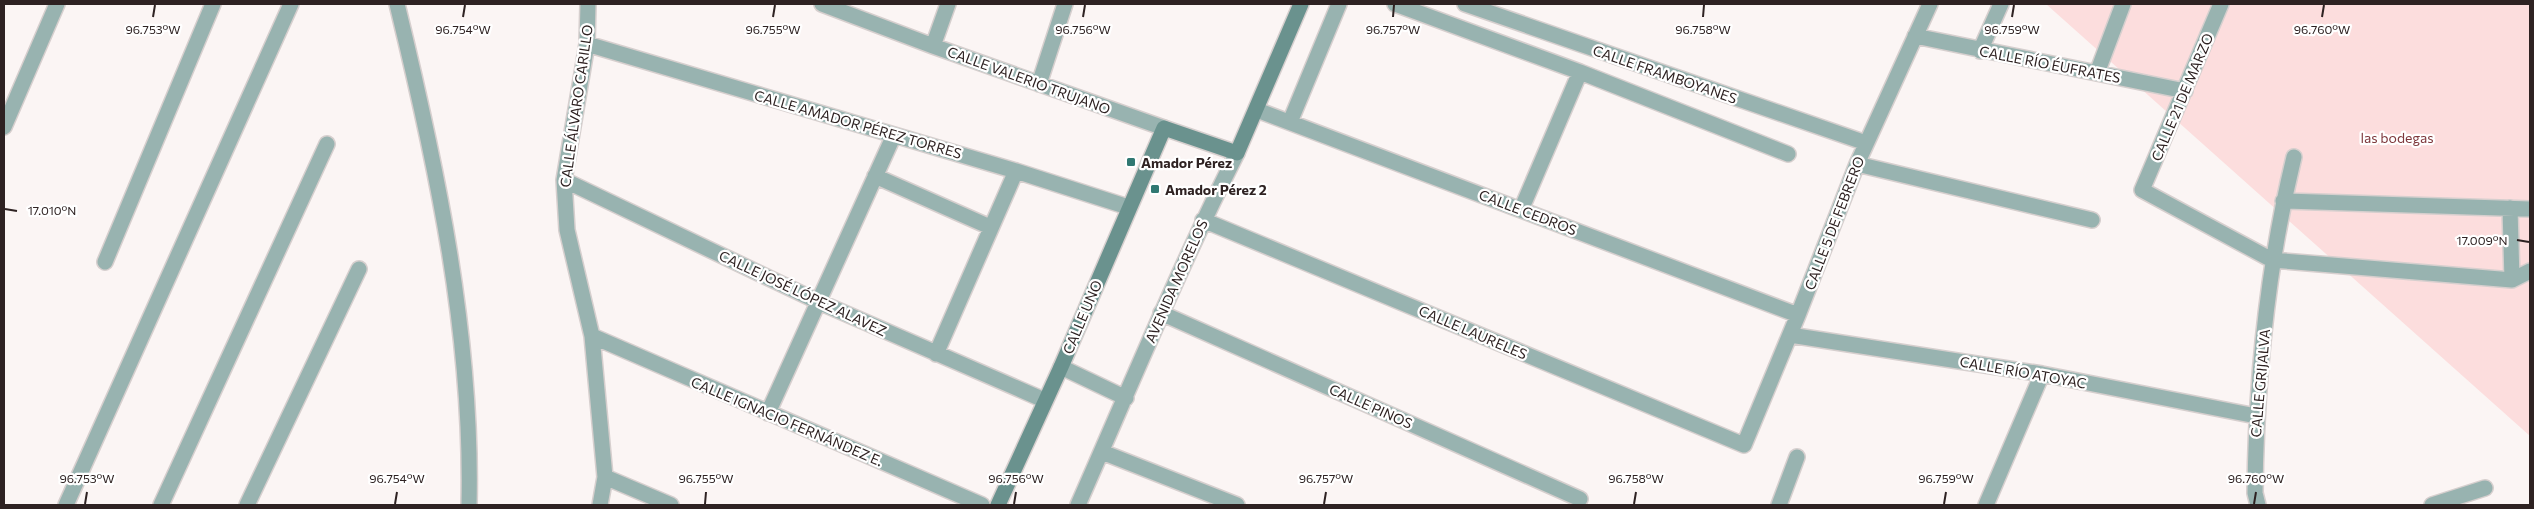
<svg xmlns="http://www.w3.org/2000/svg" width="2534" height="509" font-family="Commissioner,sans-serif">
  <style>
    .green { fill: #fcdddd }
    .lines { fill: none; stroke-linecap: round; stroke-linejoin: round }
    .street-casing { stroke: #d6cfce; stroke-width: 18 }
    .secondary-casing { stroke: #d6cfce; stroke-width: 18 }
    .street { stroke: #98b3b0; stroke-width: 15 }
    .secondary { stroke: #6a928e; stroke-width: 15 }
    .ticks { fill: none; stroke: #2e2222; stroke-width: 2 }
    .poi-dot { fill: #307872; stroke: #fff; stroke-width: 2 }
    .labels { text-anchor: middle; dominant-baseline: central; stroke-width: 4.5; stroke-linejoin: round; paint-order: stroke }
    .street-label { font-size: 14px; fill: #2e2222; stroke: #fff }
    .park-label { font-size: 14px; fill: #7e383c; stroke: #fff }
    .poi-label { font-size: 14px; font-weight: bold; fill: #2e2222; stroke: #fff; text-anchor: start }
    .ticks-label { font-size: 12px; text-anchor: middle; fill: #2e2222; stroke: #fff; stroke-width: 4.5; stroke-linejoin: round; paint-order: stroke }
  </style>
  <rect width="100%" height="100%" fill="#fbf5f4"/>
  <path class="green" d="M2046,4h484v432z"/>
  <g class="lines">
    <defs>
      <path id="street" d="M397,4c40,164 76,332 72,501
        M588,4l-1,40 -23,136 3,50 25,106 13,141 -5,28
        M822,4l111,42 231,82
        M1395,4l185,68 208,82
        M1465,4l401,139
        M2221,4l-79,186 130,70 240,20 18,-9
        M1915,36l270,55
        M587,44l429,127 112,36
        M933,46l15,-42
        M1980,51l21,-47
        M2097,73l26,-69
        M1039,84l26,-80
        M1257,110l541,205
        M1290,122l49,-118
        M4,127l53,-123
        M1857,164l235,56
        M875,176l115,51
        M564,180l255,122 225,98
        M2283,201l247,8
        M2510,208l2,72
        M1521,210l59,-138
        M1203,220l541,225 54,-130 59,-151 73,-160
        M105,262l108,-258
        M1161,313l419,186
        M1790,335l252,39 214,42
        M592,336l390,169
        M936,354l80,-183
        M1061,367l65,31
        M768,413l126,-278
        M1102,452l135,53
        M605,477l66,28
        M66,505l225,-501
        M161,505l166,-361
        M247,505l112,-236
        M1078,505c52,-118 101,-237 159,-352
        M1779,505l18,-48
        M1986,505l56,-131
        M2258,505l-3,-12c1,-113 12,-225 39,-336
        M2432,505l53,-17"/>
      <path id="secondary" d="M998,505l63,-138 103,-239 73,25 64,-149"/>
    </defs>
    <use href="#street" class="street-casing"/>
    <use href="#secondary" class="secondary-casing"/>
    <use href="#street" class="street"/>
    <use href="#secondary" class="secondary"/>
  </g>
  <path class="ticks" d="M153,17l2,-12M463,17l2,-12M773,17l2,-12M1083,17l2,-12M1393,17l1,-12M1703,17l1,-12M2012,17l2,-12M2322,17l2,-12M5,209l12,2M2517,240l12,2M85,504l2,-12M395,504l2,-12M705,504l1,-12M1014,504l2,-12M1324,504l2,-12M1634,504l2,-12M1944,504l2,-12M2254,504l2,-12"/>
  <g class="poi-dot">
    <rect x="1126" y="157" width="10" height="10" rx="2.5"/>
    <rect x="1150" y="184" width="10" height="10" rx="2.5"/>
  </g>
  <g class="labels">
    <g class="street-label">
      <text transform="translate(2050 64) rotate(11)">CALLE RÍO ÉUFRATES</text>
      <text transform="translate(1665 74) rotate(19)">CALLE FRAMBOYANES</text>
      <text transform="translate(1029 80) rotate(20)">CALLE VALERIO TRUJANO</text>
      <text transform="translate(2182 97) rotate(-67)">CALLE 21 DE MARZO</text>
      <text transform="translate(576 106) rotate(-82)">CALLE ÁLVARO CARILLO</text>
      <text transform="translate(858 124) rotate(16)">CALLE AMADOR PÉREZ TORRES</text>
      <text transform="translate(1528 212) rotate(21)">CALLE CEDROS</text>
      <text transform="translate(1834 223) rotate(-69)">CALLE 5 DE FEBRERO</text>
      <text transform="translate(1176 281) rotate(-66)">AVENIDA MORELOS</text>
      <text transform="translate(803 293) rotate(25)">CALLE JOSÉ LÓPEZ ALAVEZ</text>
      <text transform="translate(1082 317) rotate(-67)">CALLE UNO</text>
      <text transform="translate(1473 332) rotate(23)">CALLE LAURELES</text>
      <text transform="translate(2023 372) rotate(10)">CALLE RÍO ATOYAC</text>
      <text transform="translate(2260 383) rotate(-85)">CALLE GRIJALVA</text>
      <text transform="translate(1371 406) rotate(24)">CALLE PINOS</text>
      <text transform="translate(787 421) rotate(23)">CALLE IGNACIO FERNÁNDEZ E.</text>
    </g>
    <g class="park-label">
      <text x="2397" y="137">las bodegas</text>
    </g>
    <g class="poi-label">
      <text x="1141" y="162">Amador Pérez</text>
      <text x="1165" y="189">Amador Pérez 2</text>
    </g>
  </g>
  <g class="ticks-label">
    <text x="153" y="34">96.753°W</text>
    <text x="463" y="34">96.754°W</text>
    <text x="773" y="34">96.755°W</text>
    <text x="1083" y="34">96.756°W</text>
    <text x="1393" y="34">96.757°W</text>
    <text x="1703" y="34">96.758°W</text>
    <text x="2012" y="34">96.759°W</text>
    <text x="2322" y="34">96.760°W</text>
    <text x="52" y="215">17.010°N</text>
    <text x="2482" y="245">17.009°N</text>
    <text x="87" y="483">96.753°W</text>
    <text x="397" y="483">96.754°W</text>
    <text x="706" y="483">96.755°W</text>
    <text x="1016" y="483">96.756°W</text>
    <text x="1326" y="483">96.757°W</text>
    <text x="1636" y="483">96.758°W</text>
    <text x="1946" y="483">96.759°W</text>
    <text x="2256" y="483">96.760°W</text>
  </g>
  <rect width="2534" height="509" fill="none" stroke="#2e2222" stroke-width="10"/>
</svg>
